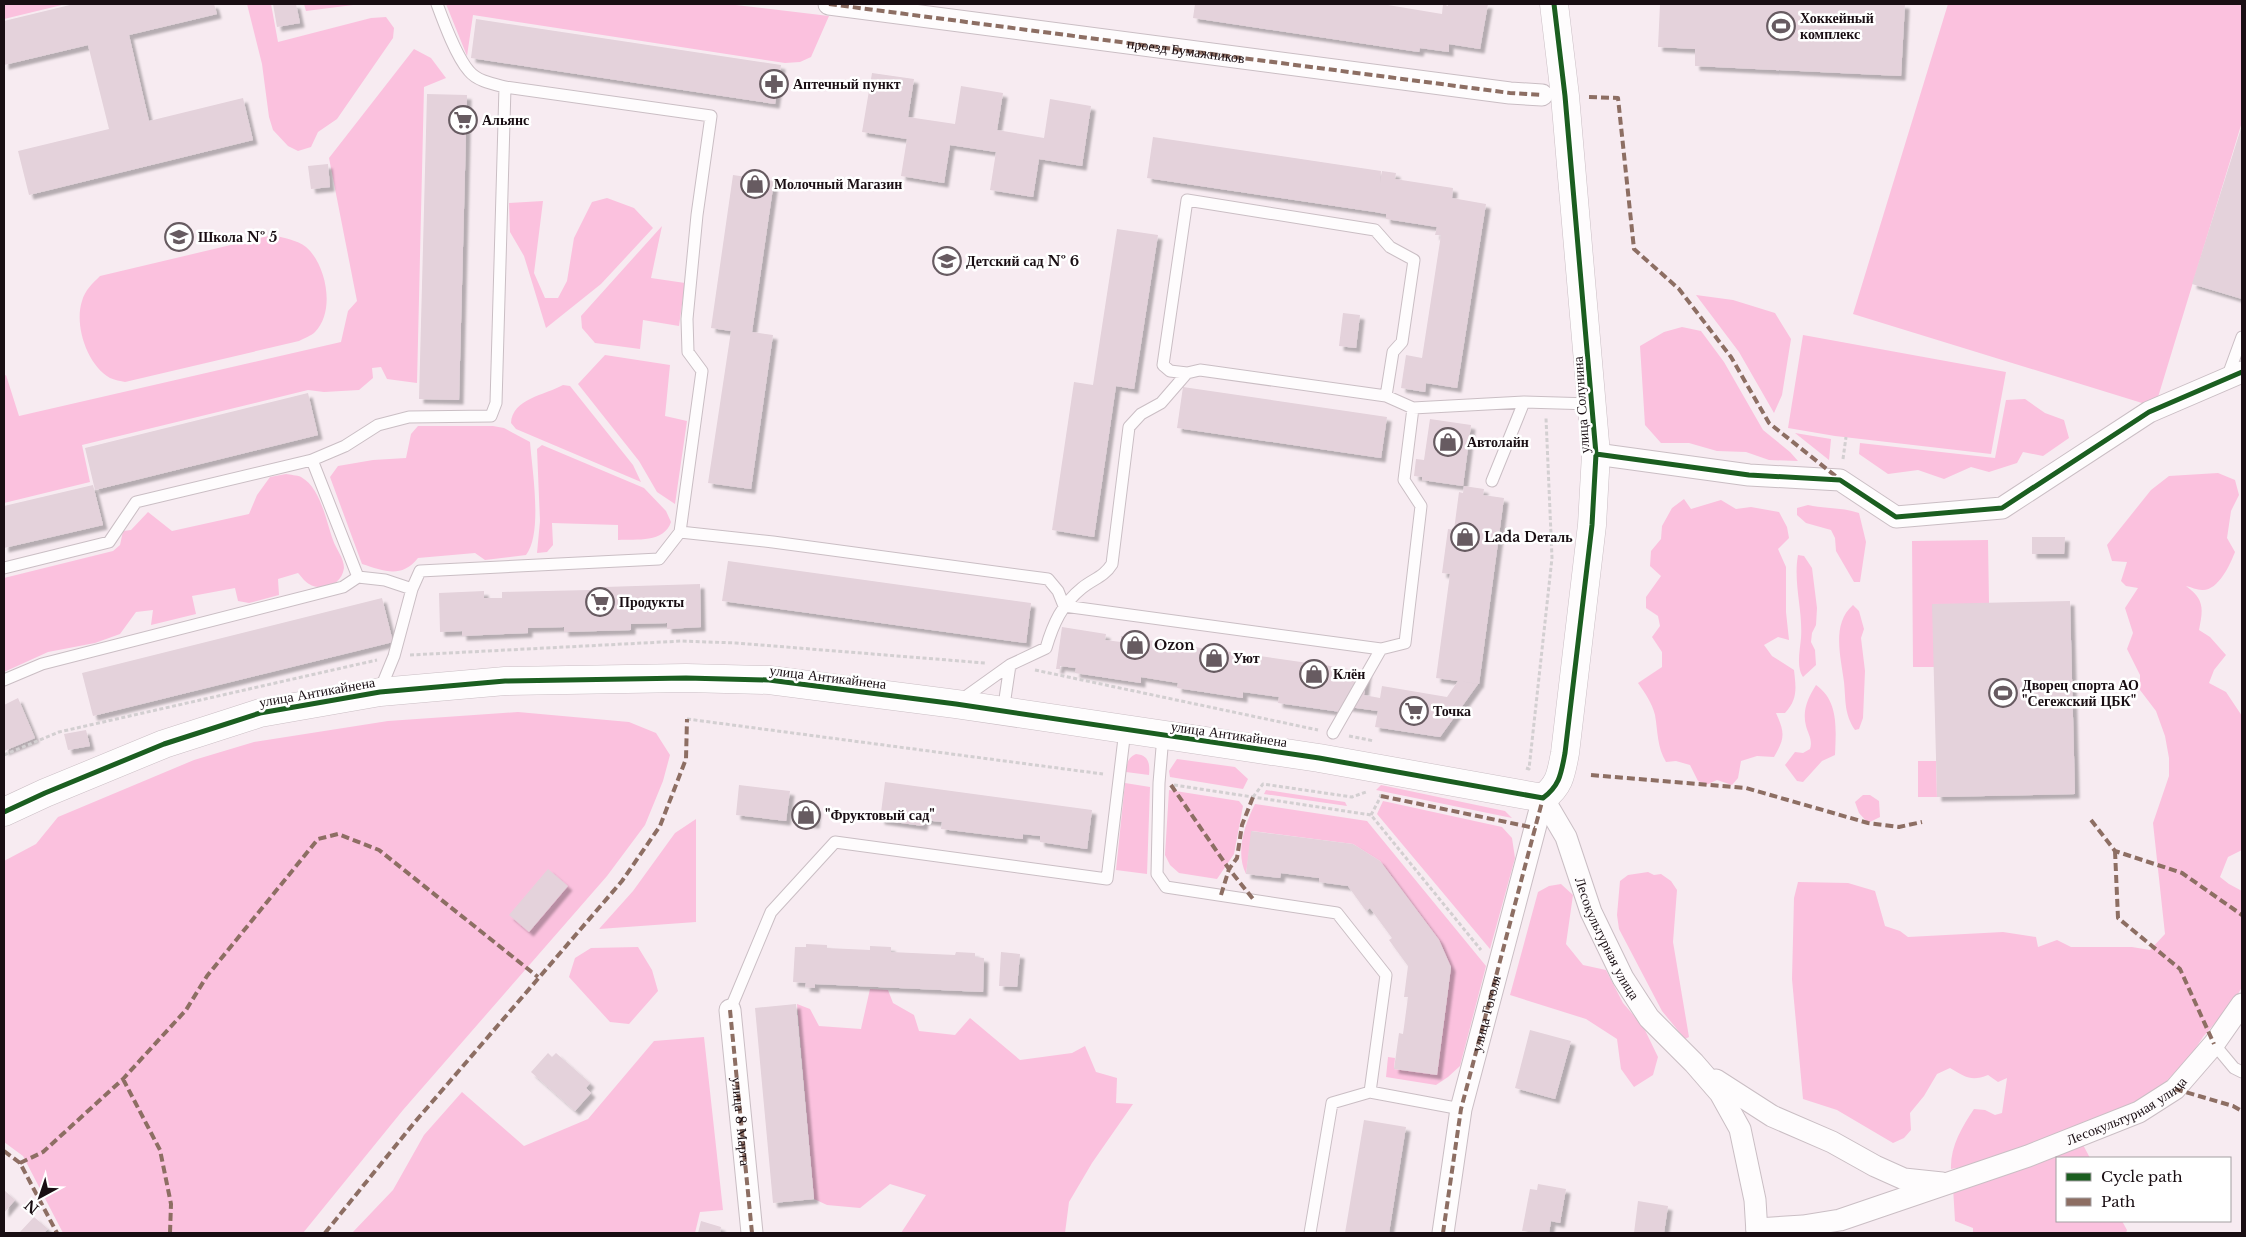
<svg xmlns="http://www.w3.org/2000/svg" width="2246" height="1237" font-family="'Libre Baskerville',serif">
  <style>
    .green { fill: #fbc1de }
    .building { fill: #e4d2db; filter: url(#shadow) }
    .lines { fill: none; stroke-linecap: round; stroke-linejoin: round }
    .lane-casing { stroke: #cabec4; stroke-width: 13 }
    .street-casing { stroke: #cabec4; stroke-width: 23 }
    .secondary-casing { stroke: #cabec4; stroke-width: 29 }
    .path { stroke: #d3cfd1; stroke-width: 3; stroke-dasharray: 4 2.5; stroke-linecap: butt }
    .lane { stroke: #fefcfd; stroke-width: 11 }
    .street { stroke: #fefcfd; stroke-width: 21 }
    .secondary { stroke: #fefcfd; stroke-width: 28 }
    .quiet { stroke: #8d6e63; stroke-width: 4; stroke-dasharray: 8 4; stroke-linecap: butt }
    .cycleway-casing { stroke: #fff; stroke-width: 8 }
    .cycleway { stroke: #1b5e20; stroke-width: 5 }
    .labels { text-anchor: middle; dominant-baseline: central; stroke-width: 5; stroke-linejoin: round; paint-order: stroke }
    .poi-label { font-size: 14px; font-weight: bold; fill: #190e13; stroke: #fff; text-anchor: start }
    .street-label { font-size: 14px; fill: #190e13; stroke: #fff }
  </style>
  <defs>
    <filter id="shadow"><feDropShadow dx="4.5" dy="4.5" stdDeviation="1" flood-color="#0004"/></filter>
  </defs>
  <rect width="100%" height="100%" fill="#f7ebf1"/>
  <path class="green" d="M4,4h62l-62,15z
    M247,4h24l7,38 93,-24 15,-1 8,11 -1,10 -56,81 -19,13 -7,15 -13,4 -10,-5 -15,-16 -4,-13 -7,-53z
    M304,4h57l-55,7z
    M446,4h281l102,12 -18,41 -11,5 -15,1 -312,-48 -6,41z
    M1948,4h294v118l-87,285 -302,-93z
    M414,49l17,9 15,20 -22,9 -7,296 -30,-4 -6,-12 -9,1 1,10 -14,12 -35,2 -16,-2 -226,55 8,37 -86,21v-127l2,-1 13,41 322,-74 7,-31 9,-10 -28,-143z
    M607,198l27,10 19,20 -52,56 -55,44 -22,-72 -14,-24 -1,-29 34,-2 -9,72 11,25h13l9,-17 7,-43 18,-36z
    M662,226l-11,52 34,5 -6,43 -36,-6 -3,29 -45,-6 -13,-15 -1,-12z
    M273,235c11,3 24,5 33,12 20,17 30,64 9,85 -4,4 -11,6 -16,9l-174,41c-4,-1 -11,-2 -15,-4 -23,-13 -36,-53 -28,-77 3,-11 11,-18 18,-25z
    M1696,295l37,5 42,13 16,26 -9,56 -8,18 -35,-61z
    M1682,327l19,4 23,31 39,68 27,22 8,9 -29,-1 -23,-8 -29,-1 -28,-8h-28l-16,-18 -5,-79 24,-14z
    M1803,335l203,37 -15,82 -156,-18 -47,-8z
    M605,355l65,10 -5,51 22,5 -12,83 -18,-12 -18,-31 -61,-77z
    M563,385l7,1 63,79 8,17 -125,-53 -5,-6c1,-24 34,-28 52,-38z
    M2025,399l20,14 19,7 5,18 -26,18 -20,-4 -6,11 -28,9 -18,-5 -27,12 -26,-9 -30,4 -29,-20 1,-11 135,15 11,-58z
    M418,426h75l11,2 26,14c2,28 13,91 -4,113l-41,5 -10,-7 -57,5c-17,21 -34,13 -56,6l-32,-87 8,-11 35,-6 33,-2 5,-24z
    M1795,433l36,6 -2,21z
    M542,445l102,43 22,23 5,11c-7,21 -34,17 -53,18v-15l-66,-2 1,22 -6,7 -10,1 3,-32 -3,-72z
    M2218,473l17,7 4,15 -8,16 -4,27 8,14c-5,13 -17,39 -33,38 -5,0 -11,-3 -16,-4 19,14 17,23 13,44l11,7 16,18 -12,15 -5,13 17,9 16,24v134l-14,7 -8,20 9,7 13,7v96l-8,14 -31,36 -11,17 -44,47 -167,63 -30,5c-1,-22 11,-42 23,-60l11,1 10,5 7,-2 5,-35 -9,4 -10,-7c-17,7 -22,2 -38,-7l-13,6 -13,22 -14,17 1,17 -7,8 -11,5 -56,-33 -34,-11 -11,-120 2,-81 4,-16 50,1 27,8 10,35 15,5 8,6 95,-5 33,5 2,10 19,-7 14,7h61l18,3 15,-16 -12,-111 16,-47v-18l-4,-22 -9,-25 -16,-21v-15l-13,-26 6,-16 -8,-25 13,-20 -12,-2 -5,-5 6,-19 -15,-1 -5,-16 44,-55 18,-14z
    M286,474c4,1 11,1 15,3 20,11 25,44 32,63 3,9 11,18 11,28 -2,17 -22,24 -35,16 -4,-2 -8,-8 -11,-11l-20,6 1,16 -30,8 -11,-2 -3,-13 -43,8 4,18 -45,11 2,-15 -17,2 -16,22 -25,9 -47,9 -44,20v-94l109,-27 7,-6 3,-14 8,-1 17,-18 24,19 77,-17 8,-19 13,-18z
    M1684,499l7,10 30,-9 15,9 15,-2 28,5 8,15 2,11 -11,11 8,18v45l3,28 -11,-3 -14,8 8,11 22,14c2,18 4,29 -9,43h-9c9,20 9,25 -2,44l-17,-1 -16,5 -3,17 -6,7 -15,-5 -11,5 -8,-4 -8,-16 -14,-4 -10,1c-9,-15 -8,-30 -11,-47 -3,-12 -10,-22 -17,-32l24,-16v-15l-10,-15 8,-11 -2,-10 -12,-8v-11l15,-21 -11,-10 1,-15 10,-12 1,-13 10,-18z
    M1808,505c17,4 34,2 51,8l7,29 -6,40h-6l-18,-31 -1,-13 -4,-8 -25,-7 -9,-8v-7z
    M1988,540l1,63 -55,64h-21l-1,-126z
    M1798,555l6,1 8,12 5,40 -1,17 -4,8 -1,9 4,8 1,15 -13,12c-7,-10 -3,-27 -2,-39 2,-27 -8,-56 -3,-83z
    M1853,605l6,6 5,18 -3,9 4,33 -2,47 -4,11 -4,1c-11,-17 -9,-28 -11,-48 -3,-25 -13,-58 9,-77z
    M1816,685c23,16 20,44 19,70l-13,6 -19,21 -6,-1 -12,-16 10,-13 8,1 7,-4c3,-9 -2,-15 -4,-23 -4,-16 2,-28 10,-41z
    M518,712l111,10 27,11 14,22 -7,26 -18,44 -38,51 -204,234 -100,123h-240l-40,-77 -19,-14v-281l32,-17 22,-27 136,-57 60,-18 134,-21z
    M1136,754c13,1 14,10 13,21l-23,-3c1,-8 1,-14 10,-18z
    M1177,759l58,8 13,12 -5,10 -73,-12 -1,-6z
    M1918,761h18l1,36h-19z
    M1125,783l25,4 -3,87 -31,-4z
    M1381,785l124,26 7,7 -136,-28z
    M1169,790l70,11 4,5 -9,48 -17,25 -38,-6 -9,-8 -5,-10z
    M1266,790l79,12 2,4 -83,-12z
    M1863,795h7l9,6 1,16 -12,6 -9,-10 -4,-11z
    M1383,801l119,26 10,11 3,20 -25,91 -113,-135z
    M1255,804l112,17 119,145 -26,100 -12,11 -12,8 -50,-8 2,-20 7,1 -1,11 43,5 14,-106 -12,-28 -59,-79 -27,-17 -101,-13 -6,43c-11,-22 -1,-50 9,-70z
    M696,819v103l-97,7 34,-38 42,-58z
    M1648,872l6,3 7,-1 10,7 6,9 -4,52 16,95 -4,2 -23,-28 -43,-82 -2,-14 3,-34 8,-6z
    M1561,884l12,11 -7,49 17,21 23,5 17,33 20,23 15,31 -5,18 -19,12 -13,-18 -4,-30 -31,-20 -76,-24 28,-103 11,-6z
    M638,947l14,23 6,21 -29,33 -19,-2 -41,-45 6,-19 16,-10z
    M870,989l18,1 5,13 21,12 5,16 36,4 15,-17 50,42 52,-7 13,-7 11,26 21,6 -1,25 17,1 -41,59 -23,39 -4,31h-164l25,-38 -36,-11 -30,24 -33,-3 -13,-6 -17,-195 13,5 9,17 42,3z
    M704,1037l19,173 -23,2 -5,21h-343l41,-43 31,-55 38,-43 62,54 64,-27 66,-78z
    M2081,1141l9,17h-33v63h65l5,9 -1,3h-153v-5l-18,-7 -2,-34z"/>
  <path class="building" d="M74,4h140l3,10 -88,21 20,86 94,-23 10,42 -224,55 -11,-44 91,-22 -21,-84 -84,20v-44z
    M273,4h23l4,19 -23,4z
    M1195,4h187l60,10 1,-10 5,2v-2h40l-8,45 -31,-5v8l-29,-4 -1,4 -226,-34z
    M1660,4h245l-4,72 -206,-10v-17l-37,-2z
    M476,19l305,46 -6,39 -304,-46z
    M872,73l42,6 -6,38 47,7 6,-38 42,7 -6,37 47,8 6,-39 41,7 -9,60 -43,-7 -6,38 -43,-7 6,-38 -46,-7 -6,38 -43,-7 6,-37 -45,-7z
    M427,94l40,1 -8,305 -40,-1z
    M2242,125v174l-50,-15z
    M1153,137l228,34 -1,12 2,-12 14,2 -1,6 58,9 -1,10 34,6 -29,184 -31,-5 -1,9 -24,-4 5,-33 16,3 19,-123h-6l2,-8 -51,-8v-5l-11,-2 -228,-34z
    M328,164l2,23 -19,2 -3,-23z
    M733,175l41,6 -22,151 21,3 -22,154 -43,-6 23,-152 -20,-3z
    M1117,229l41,6 -24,154 -18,-3 -22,151 -42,-7 22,-148 19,3z
    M1343,313l17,2 -4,33 -17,-2z
    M1183,387l204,30 -6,41 -204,-30z
    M308,393l10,42 -223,55 -10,-42z
    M1430,419l41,6 -8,61 -41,-6v-3l-8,-1 2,-17 8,1z
    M93,485l10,40 -99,23v-42z
    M1464,486l20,3 -1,6 21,3 -25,186 -20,-3 19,3 -38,53 -65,-10 3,-16 -36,-5 -1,6 -63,-9 1,-6 -36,-5v6l-66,-10 1,-5 -37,-6v6l-66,-10 1,-5 -16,-2v3h-4l6,-42 44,7 -1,6 16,2v-6l87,13 -2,5 17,3 1,-6 84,12 -1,6 16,2 1,-6 43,7 -3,23 16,3 2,-12 65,11 11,-16 -22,-3 14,-104 -8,-1 6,-44 6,1 5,-38 4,1z
    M2032,537h33l-1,17h-32z
    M728,561l303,42 -5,40 -304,-42z
    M700,584l1,43 -34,2v-6l-36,1v6l-67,2v-5l-36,1v5l-66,3v-5l-22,1 -1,-39 45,-2v7h18v-6l88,-2v4h15l-1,-7z
    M382,598l11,44 -300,74 -11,-43z
    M2070,601l5,193 -138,3 -5,-193z
    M18,698l17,40 -31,13v-46z
    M86,730l4,16 -22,4 -4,-16z
    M885,782l207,28 -5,39 -47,-7v-6l-17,-2v5l-82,-10 1,-7 -18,-2 -1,6 -43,-6z
    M739,785l51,6 -4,30 -50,-6z
    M797,805l20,3 -2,16 -20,-2z
    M1251,831l102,13 27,17 59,79 12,27 -14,108 -43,-6 5,-36 4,1 5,-37h-4l4,-31 -19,-26 3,-2 -22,-30 -4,3 -18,-25 -29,-4v-4l-38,-5 -1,5 -34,-4z
    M548,869l20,17 -39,46 -20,-17z
    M806,944l21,1v3l43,2v-4l21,1v5l64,3 1,-3 19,1v4l9,1 -1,34 -168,-8v4l-10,-1 1,-4 -13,-1 2,-35h11z
    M1001,952l19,2 -3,33 -18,-1z
    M796,1004l18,195 -41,4 -18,-195z
    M1530,1030l41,11 -16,58 -40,-11z
    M548,1053l4,4 4,-4 34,30 -4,5 5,5 -16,18 -44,-39z
    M1364,1120l42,7 -17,106h-44z
    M1538,1184l28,5 -6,34 -9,-2 -2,12 -27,-2 8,-42 7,1z
    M4,1190l11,10 -11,13z
    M1638,1201l30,5 -4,27h-30z
    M34,1217l14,12 -4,4h-25z
    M701,1221l20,6 -1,6h-22z"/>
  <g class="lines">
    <defs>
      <path id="lane" d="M437,4c7,19 19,52 32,67 8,10 24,13 36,16l206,29 -14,99 -10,104 1,33 14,19 -22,161 93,10 275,37 10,12 6,15 317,43
        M1187,373l13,-3 186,26 27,12 111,-6 68,2
        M2227,378l15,-41
        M1492,481l32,-79
        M4,568l105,-26 27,-40 176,-42
        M358,577l-46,-117 33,-14 33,-21 31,-8 82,-1 5,-13 9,-316
        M4,680l38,-16 301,-77 15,-10 27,3 27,9 8,-18 239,-12 21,-27
        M380,690l14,-34 18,-67
        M961,700l49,-35 36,-17c7,-24 16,-44 36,-60 11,-9 22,-11 30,-24l17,-137 12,-13 20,-11 26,-30 -17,-2 -7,-6 24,-165 188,30 15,17 24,13 -12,82 -9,10 -7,44
        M1003,712l7,-47
        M1333,733l48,-84 24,-6 16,-137 -17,-26 9,-72
        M1163,736l-4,47 -2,91 9,13 171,26 49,62 -16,117 91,17
        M730,1010l41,-98 64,-70 272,37 18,-149
        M2214,1044l20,24 8,4
        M1310,1233l22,-130 38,-11"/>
      <g id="street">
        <path id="s1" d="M829,4l681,89 32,2"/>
        <path d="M1596,454l153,21 91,5 56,37 106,-9 147,-96 93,-40"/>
        <path id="s2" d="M1543,798l23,39 25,75 32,66 26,40 45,45 26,30 20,36 15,71 2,33"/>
        <path id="s3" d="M730,1010l22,223"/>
        <path d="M1716,1080l56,36 60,26 43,24 29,13 38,4"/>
        <path id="s4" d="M1757,1229l46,-3 37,-6 188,-64 111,-44 36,-23 39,-45 28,-40"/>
        <path id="s5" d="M1443,1233l18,-124 82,-311"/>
      </g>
      <path id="secondary" d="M4,812l41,-19 119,-49 96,-31 120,-21 125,-11 181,-3 83,2 187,24 363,54 224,40c17,-13 18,-24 22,-45l27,-228 4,-71 -31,-358 -11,-92"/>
    </defs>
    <use href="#lane" class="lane-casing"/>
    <use href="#street" class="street-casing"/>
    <use href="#secondary" class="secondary-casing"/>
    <path class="path" d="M1843,459l3,-22
      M410,655l272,-14 54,2 249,20
      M1035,670l283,60
      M687,719l416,55
      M1349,736l25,5
      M4,755l55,-23 318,-72
      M1526,768l3,1 23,-211 -6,-140
      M1174,785l197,30 110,135
      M1253,797l10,-13 89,13 14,-5
      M1371,815l10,-19 -4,-1"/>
    <use href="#lane" class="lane"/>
    <use href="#street" class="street"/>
    <use href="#secondary" class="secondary"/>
    <path class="quiet" d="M829,4l681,89 32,2
      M1589,97l29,1 16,151 45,40 52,68 38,66 69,55
      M1591,775l155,13 122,35 31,4 23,-5
      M1171,785l58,84 24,30
      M1381,796l154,32
      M2091,820l24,31 67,22 60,42
      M2115,851l3,67 62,51 34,75
      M1221,895l8,-26 8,-11 5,-33 11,-28
      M730,1010l22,223
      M123,1079l37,71 11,54 -1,29
      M2175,1089l58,17 9,5
      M4,1151l16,12 37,70
      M20,1163l23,-11 80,-73 63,-69 21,-34 111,-137 20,-5 41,16 159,127
      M325,1233l89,-110 208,-242 38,-55 26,-67 1,-40
      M1443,1233l18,-124 82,-311"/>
    <defs>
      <path id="cycleway" d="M1596,454l153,21 91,5 56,37 106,-9 147,-96 93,-40
        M4,812l41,-19 119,-49 96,-31 120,-21 125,-11 181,-3 83,2 187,24 363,54 224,40c17,-13 18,-24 22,-45l27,-228 4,-71 -31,-358 -11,-92"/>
    </defs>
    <use href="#cycleway" class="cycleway-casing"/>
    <use href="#cycleway" class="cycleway"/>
  </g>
  <defs>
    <symbol id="stadium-ring" viewBox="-11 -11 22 22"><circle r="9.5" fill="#fff" stroke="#675b61" stroke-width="1.5"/><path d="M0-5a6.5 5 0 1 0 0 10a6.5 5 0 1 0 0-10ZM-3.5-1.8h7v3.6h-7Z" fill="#675b61"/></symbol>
    <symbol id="pharmacy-ring" viewBox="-11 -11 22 22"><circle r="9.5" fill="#fff" stroke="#675b61" stroke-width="1.5"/><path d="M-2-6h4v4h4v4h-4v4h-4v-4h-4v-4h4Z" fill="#675b61"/></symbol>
    <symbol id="supermarket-ring" viewBox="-11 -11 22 22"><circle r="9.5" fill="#fff" stroke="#675b61" stroke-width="1.5"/><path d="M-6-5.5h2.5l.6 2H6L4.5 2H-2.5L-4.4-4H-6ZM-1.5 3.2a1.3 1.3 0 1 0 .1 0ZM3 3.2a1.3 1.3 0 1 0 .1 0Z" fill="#675b61"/></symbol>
    <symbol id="shop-ring" viewBox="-11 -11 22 22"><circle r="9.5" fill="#fff" stroke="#675b61" stroke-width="1.5"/><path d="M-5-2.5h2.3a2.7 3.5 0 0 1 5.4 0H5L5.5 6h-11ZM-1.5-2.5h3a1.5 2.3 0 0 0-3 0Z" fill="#675b61"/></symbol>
    <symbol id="school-ring" viewBox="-11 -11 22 22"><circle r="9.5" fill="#fff" stroke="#675b61" stroke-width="1.5"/><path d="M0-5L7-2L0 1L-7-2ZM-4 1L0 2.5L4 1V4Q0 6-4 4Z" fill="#675b61"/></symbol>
  </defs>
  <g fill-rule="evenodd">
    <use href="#stadium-ring" x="1765" y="10" width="32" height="32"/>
    <use href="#pharmacy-ring" x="758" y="68" width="32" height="32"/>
    <use href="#supermarket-ring" x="447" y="104" width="32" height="32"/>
    <use href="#shop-ring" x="739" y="168" width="32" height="32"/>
    <use href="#school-ring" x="163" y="221" width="32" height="32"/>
    <use href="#school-ring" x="931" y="245" width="32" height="32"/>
    <use href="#shop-ring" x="1432" y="426" width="32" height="32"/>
    <use href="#shop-ring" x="1449" y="521" width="32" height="32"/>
    <use href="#supermarket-ring" x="584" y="586" width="32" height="32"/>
    <use href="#shop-ring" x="1119" y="629" width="32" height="32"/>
    <use href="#shop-ring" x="1198" y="642" width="32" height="32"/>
    <use href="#shop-ring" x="1298" y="658" width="32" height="32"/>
    <use href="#stadium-ring" x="1987" y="677" width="32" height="32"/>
    <use href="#supermarket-ring" x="1398" y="695" width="32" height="32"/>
    <use href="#shop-ring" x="790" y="799" width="32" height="32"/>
  </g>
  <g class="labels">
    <g class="poi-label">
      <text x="1800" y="18">Хоккейный<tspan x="1800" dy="16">комплекс</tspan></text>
      <text x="793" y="84">Аптечный пункт</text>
      <text x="482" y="120">Альянс</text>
      <text x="774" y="184">Молочный Магазин</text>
      <text x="198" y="237">Школа № 5</text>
      <text x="966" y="261">Детский сад № 6</text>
      <text x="1467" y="442">Автолайн</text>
      <text x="1484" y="537">Lada Dеталь</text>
      <text x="619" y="602">Продукты</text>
      <text x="1154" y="645">Ozon</text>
      <text x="1233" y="658">Уют</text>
      <text x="1333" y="674">Клён</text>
      <text x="2022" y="685">Дворец спорта АО<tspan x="2022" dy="16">"Сегежский ЦБК"</tspan></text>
      <text x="1433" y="711">Точка</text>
      <text x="825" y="815">"Фруктовый сад"</text>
    </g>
    <g class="street-label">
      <text stroke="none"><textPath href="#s1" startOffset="360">проезд Бумажников</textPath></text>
      <text transform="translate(1581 405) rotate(-94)">улица Солунина</text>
      <text transform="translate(828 677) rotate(7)">улица Антикайнена</text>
      <text transform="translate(317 692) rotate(-10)">улица Антикайнена</text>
      <text transform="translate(1229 734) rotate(8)">улица Антикайнена</text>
      <text stroke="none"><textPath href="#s2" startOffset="155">Лесокультурная улица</textPath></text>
      <text stroke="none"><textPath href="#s5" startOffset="224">улица Гоголя</textPath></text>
      <text stroke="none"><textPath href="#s4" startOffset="391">Лесокультурная улица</textPath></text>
      <text stroke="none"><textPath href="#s3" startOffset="112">улица 8 Марта</textPath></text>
    </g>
  </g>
  <rect width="2246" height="1237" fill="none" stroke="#190e13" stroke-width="10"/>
  <rect x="2056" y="1157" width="175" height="65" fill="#ffffff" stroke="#a39fa1"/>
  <rect x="2066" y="1173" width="25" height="8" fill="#1b5e20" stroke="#a39fa1"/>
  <text x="2101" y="1182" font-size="15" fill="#190e13">Cycle path</text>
  <rect x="2066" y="1198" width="25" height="8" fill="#8d6e63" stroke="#a39fa1"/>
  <text x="2101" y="1207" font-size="15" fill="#190e13">Path</text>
  <g transform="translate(40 1197) rotate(220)" stroke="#ffffff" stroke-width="4" paint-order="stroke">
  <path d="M0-4L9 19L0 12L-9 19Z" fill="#190e13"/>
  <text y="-8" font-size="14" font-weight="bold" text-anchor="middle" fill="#190e13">N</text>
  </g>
</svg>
